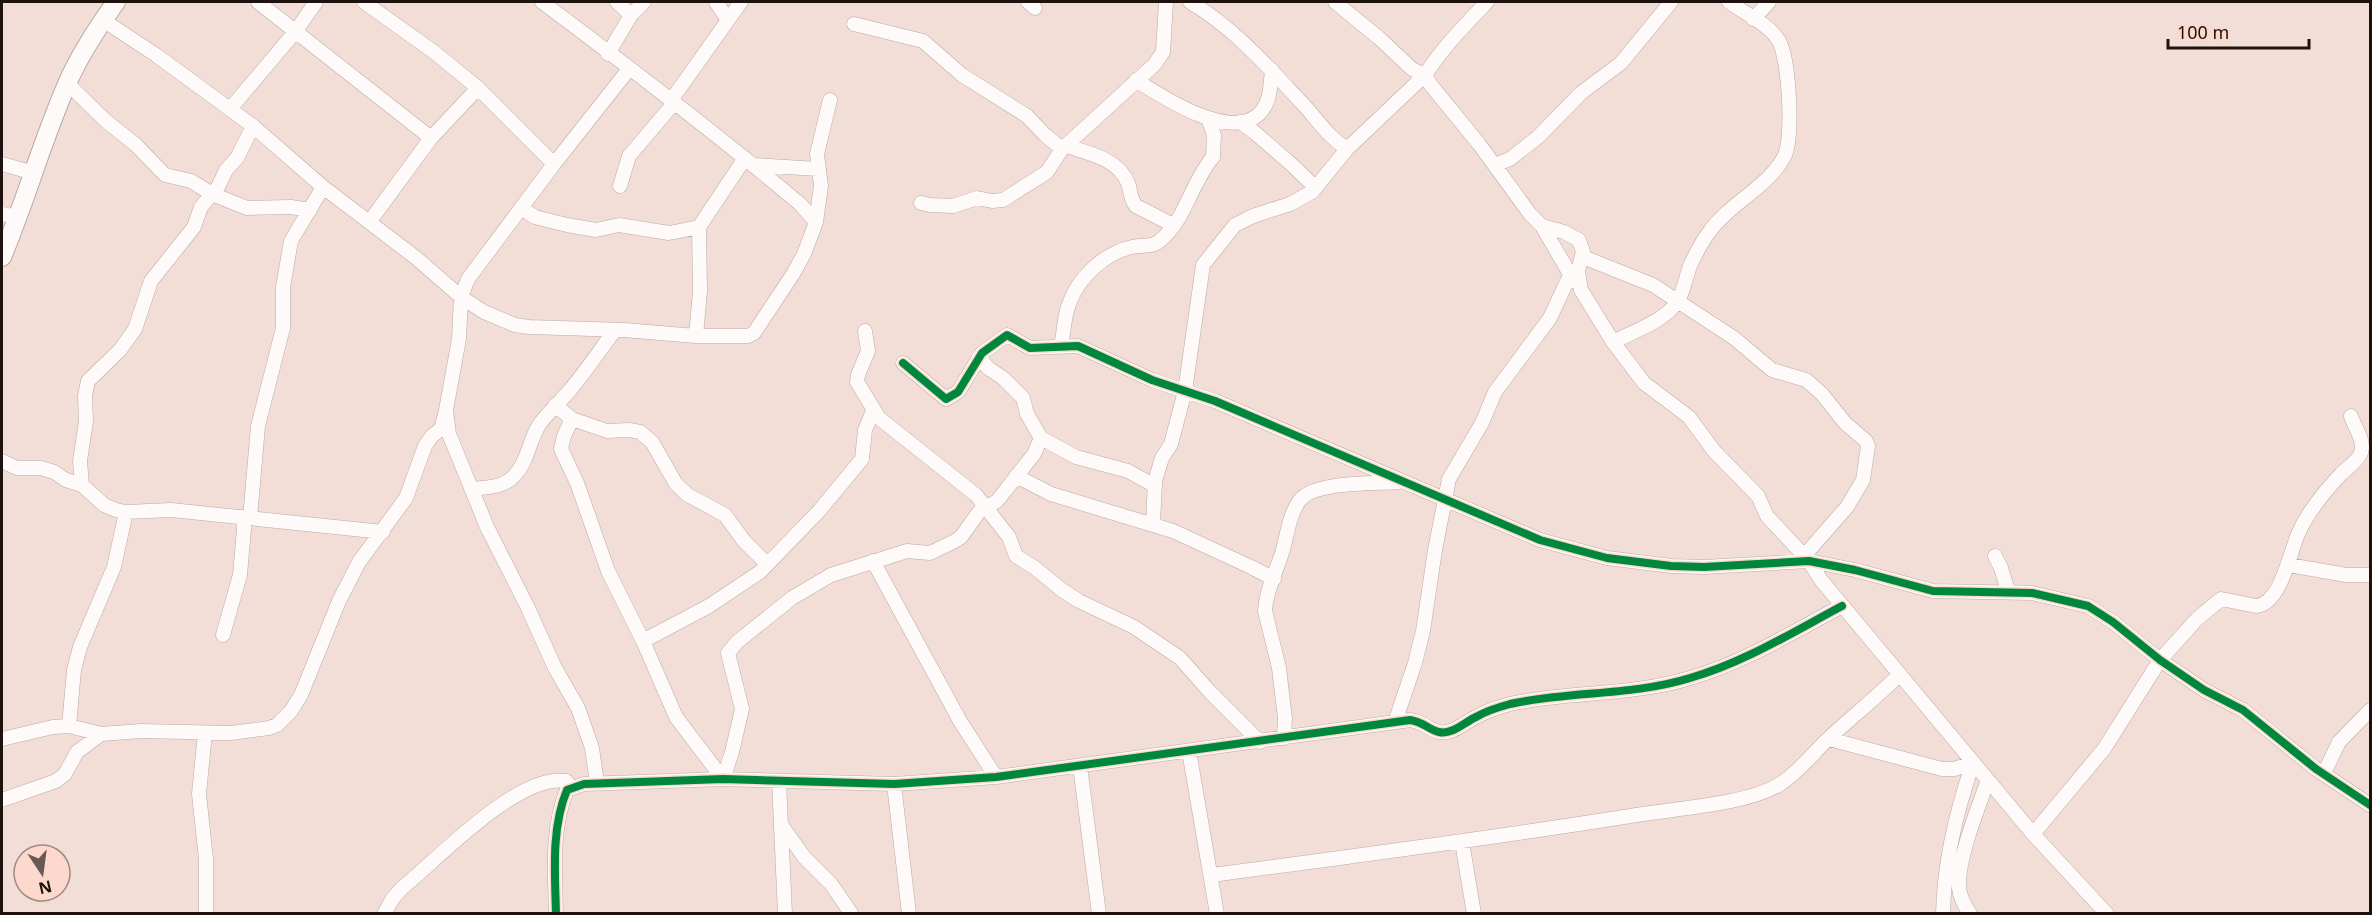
<svg xmlns="http://www.w3.org/2000/svg" width="2372" height="915" font-family="'Noto Sans',sans-serif">
  <style>
    .lines { fill: none; stroke-linecap: round; stroke-linejoin: round }
    .minor-casing { stroke: #b9aaa4; stroke-width: 15 }
    .major-casing { stroke: #b9aaa4; stroke-width: 20 }
    .minor { stroke: #fdfaf9; stroke-width: 14 }
    .major { stroke: #fdfaf9; stroke-width: 18 }
    .cycleway-casing { stroke: #fdd8cc; stroke-width: 11 }
    .cycleway { stroke: #00873e; stroke-width: 8 }
  </style>
  <rect width="100%" height="100%" fill="#f2ded7"/>
  <g class="lines">
    <defs>
      <path id="minor" d="M258,2l173,136
        M364,2l70,50 44,36 76,76
        M542,2c87,65 174,131 258,202l16,18
        M716,2l12,18
        M1028,2l7,6
        M1190,2c43,25 78,65 112,101 15,16 26,34 45,46l78,-74 -13,-6 -33,-31 -44,-36
        M1487,2c-22,23 -45,46 -62,73l5,9 49,60 51,70 12,12 22,6 15,8 4,12 -5,19 3,19 32,52 31,41 45,34 25,34 44,45 9,20 42,45 12,19 212,254 74,80
        M631,15l13,-13
        M1753,19l16,-17
        M103,20l53,35 97,71 70,61 92,70 46,40 23,15 31,13 14,2 95,3 72,6h52l6,-3 39,-59 11,-20 12,-32 5,-36 -4,-32 13,-54
        M854,24l69,17 39,34 65,41 18,19 17,14
        M608,54l23,-39 -14,-13
        M1136,80c25,16 94,62 123,34 12,-12 11,-28 13,-44
        M67,83l39,38 30,24 29,30 26,6 21,13 35,14 44,-1 19,3
        M672,99l69,-97
        M230,109l65,-77 21,-30
        M1240,122l14,10 37,32 25,24
        M1067,146c23,8 50,12 61,37 3,8 2,16 8,23l37,19
        M2,164l32,9
        M754,165l64,4
        M1495,165l15,-6 28,-22 43,-44 40,-30 50,-61
        M620,186l9,-30 46,-54
        M921,203l9,2 23,1 24,-8 15,3 11,-1 8,-5 36,-23 15,-23 92,-84 9,-13 3,-50
        M521,208l14,9 32,8 29,5 23,-5 50,8 30,-6 1,64 -4,45
        M2,214l16,3
        M370,221l61,-83 47,-50
        M1542,226l32,55
        M699,227l46,-69
        M1583,257l70,28 81,53 38,32 34,10 16,14 23,29 21,18 2,5 -5,34 -16,27 -43,49
        M865,331l3,20 -10,24 -1,7 22,36 97,77 33,42 7,19 19,12 27,22 17,11 55,26 46,31 29,33 51,51
        M1613,342c21,-11 52,-21 65,-41 6,-11 8,-24 12,-35 5,-11 12,-25 20,-35 19,-27 59,-45 74,-74 10,-18 5,-98 -5,-116 -8,-15 -36,-29 -50,-39
        M1061,346c3,-14 3,-29 8,-42 9,-26 35,-51 63,-57 15,-3 21,2 33,-11 21,-20 28,-56 48,-79l1,-22 -6,-17
        M979,357l9,11 15,10 20,20 4,16 14,24 35,19 52,14 27,15
        M903,363l43,36 12,-7 24,-39 25,-18 23,13 48,-2 74,34 63,21 325,139 67,18 64,8 33,1 105,-6 46,9 78,21 99,2 56,13 25,16 47,38 44,30 39,20 73,59 54,36
        M555,405l17,14 35,12 22,-1 11,2 12,10 24,42 12,11 37,20 19,26 23,23
        M572,419l-8,17 -3,13 16,34 31,88 35,70 33,76 47,62
        M2,461l15,7h24l13,4 12,8 16,5 22,20 12,5 10,2 45,-2 212,22
        M1016,476l35,18 122,37 78,36 23,12
        M82,485l-2,-24 6,-40 -1,-25 3,-15 32,-31 15,-21 16,-48 43,-54 7,-20 17,-20 8,-17 11,-12 16,-32
        M472,489c15,-2 32,-1 43,-14 13,-14 14,-34 24,-50 9,-13 21,-23 31,-35 16,-19 30,-40 45,-60
        M250,518l8,-92 25,-98v-41l8,-46 32,-54
        M1153,524l2,-43 7,-23 9,-14 14,-53 18,-126 32,-40 18,-9 37,-12 22,-12 35,-43
        M1995,556l6,12 7,23
        M873,561l87,160 36,56
        M2289,565l57,10h24
        M223,635l17,-60 4,-46 -1,-12
        M643,641l66,-35 51,-34 59,-61 43,-52 3,-29 8,-19
        M1395,722l20,-59 8,-32 12,-81 14,-71 33,-56 13,-31 55,-74 20,-43
        M69,726l5,-56 6,-23 34,-80 12,-55
        M205,733l-6,61 7,65v55
        M1284,738l1,-20 -6,-50 -14,-57c1,-20 11,-39 17,-58 5,-16 7,-39 18,-53 15,-19 75,-16 99,-18
        M2,739l51,-12 16,-1 32,8 40,-3 90,2 38,-5 8,-3 14,-14 10,-16 38,-94 20,-39 47,-64 19,-52 7,-10 9,-7 4,-15
        M1829,739l113,30h12l19,-6
        M1189,751l28,163
        M1080,766l19,148
        M2324,773l15,-31 31,-32
        M723,779l9,-27 10,-43 -14,-56 9,-11 55,-44 39,-23 76,-24 23,2 25,-12 6,-4 18,-25 18,-11 37,-47 7,-16
        M779,781l6,133
        M597,783l-5,-35 -14,-40 -23,-40 -28,-62 -40,-79 -38,-93 -3,-24 13,-71 2,-42 7,-18 86,-115 75,-95
        M894,784l15,130
        M2,800l54,-19 9,-7 12,-22 24,-18
        M782,826l22,31 27,27 20,29
        M2033,834l71,-85 56,-89 37,-41 24,-20 35,7c25,-2 34,-54 42,-72 10,-23 26,-42 43,-60 6,-6 15,-12 19,-19 7,-12 -6,-28 -9,-39
        M1462,842l12,72
        M1212,875c144,-19 288,-38 431,-61 38,-6 105,-10 137,-30 19,-12 33,-31 49,-46 24,-22 48,-41 71,-64
        M384,914l9,-16 9,-10c37,-30 115,-114 164,-107l6,7
        M556,914c-1,-41 -5,-86 11,-124l17,-6 139,-5 171,5 102,-7 414,-57c14,2 19,10 29,12 13,3 26,-10 37,-15 10,-6 23,-10 34,-13 59,-13 122,-8 180,-26 53,-15 103,-46 152,-72
        M1943,914c1,-52 13,-102 30,-151
        M1970,914c-5,-8 -10,-16 -11,-26 -2,-28 19,-80 29,-108"/>
      <path id="major" d="M2,257c24,-57 40,-116 65,-173 12,-28 31,-57 49,-82"/>
    </defs>
    <use href="#minor" class="minor-casing"/>
    <use href="#major" class="major-casing"/>
    <use href="#minor" class="minor"/>
    <use href="#major" class="major"/>
    <defs>
      <path id="cycleway" d="M903,363l43,36 12,-7 24,-39 25,-18 23,13 48,-2 74,34 63,21 325,139 67,18 64,8 33,1 105,-6 46,9 78,21 99,2 56,13 25,16 47,38 44,30 39,20 73,59 54,36
        M556,914c-1,-41 -5,-86 11,-124l17,-6 139,-5 171,5 102,-7 414,-57c14,2 19,10 29,12 13,3 26,-10 37,-15 10,-6 23,-10 34,-13 59,-13 122,-8 180,-26 53,-15 103,-46 152,-72"/>
    </defs>
    <use href="#cycleway" class="cycleway-casing"/>
    <use href="#cycleway" class="cycleway"/>
  </g>
  <rect width="2372" height="915" fill="none" stroke="#1e120e" stroke-width="6"/>
  <g transform="translate(42 873) rotate(167)"><circle r="28" fill="#fdd8cc" stroke="#a48980" stroke-width="1.5"/>
  <path d="M0-4.5L10 22L0 15L-10 22Z" fill="#685954"/>
  <text y="-9" font-size="16" font-weight="bold" text-anchor="middle" fill="#1e120e">N</text>
  </g>
  <path d="M2168 39v9h141v-9" fill="none" stroke="#1e120e" stroke-width="3"/>
  <text x="2177" y="39" font-size="18" fill="#1e120e" stroke="#fdd8cc" stroke-width="4.5" paint-order="stroke">100 m</text>
</svg>
